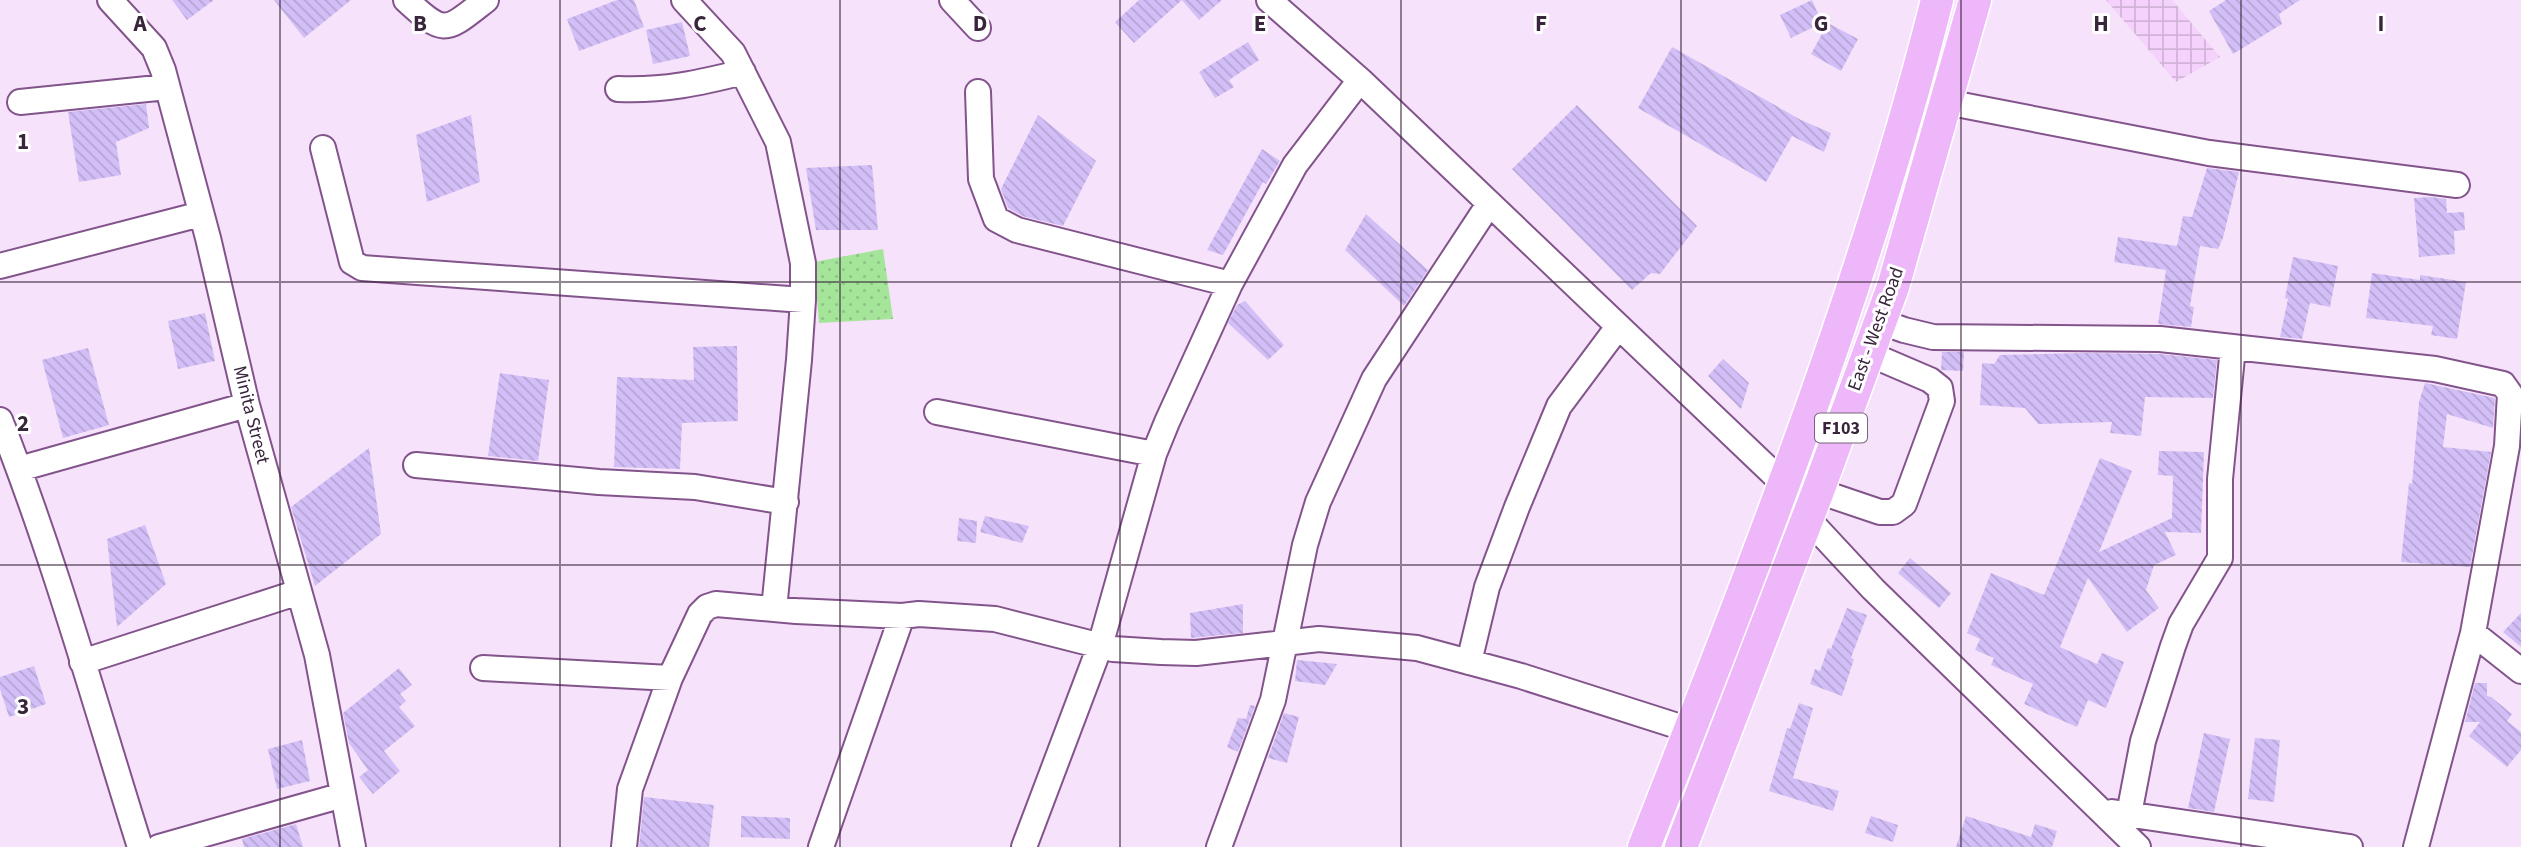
<svg xmlns="http://www.w3.org/2000/svg" width="2521" height="847" font-family="'Source Sans 3',sans-serif">
  <style>
    .industrial { fill: url(#industrial-grid) }
    .grass { fill: url(#grass-dots) }
    .building { fill: url(#building-back-hatch) }
    .lines { fill: none; stroke-linecap: round; stroke-linejoin: round }
    .minor-casing { stroke: #82548b; stroke-width: 28 }
    .major-casing { stroke: #fff; stroke-width: 35 }
    .minor { stroke: #fff; stroke-width: 24 }
    .major { stroke: #eeb7f9; stroke-width: 32 }
    .grid { fill: none; stroke: #38243b; stroke-width: 2; stroke-opacity: 0.55 }
    .labels { text-anchor: middle; dominant-baseline: central; stroke-width: 6; stroke-linejoin: round; paint-order: stroke }
    .shield { fill: #fff; stroke: #746676; stroke-width: 2 }
    .shield-label { font-size: 18px; font-weight: bold; fill: #38243b }
    .street-label { font-size: 19px; fill: #38243b; stroke: #fff }
    .grid-label { font-size: 23px; text-anchor: middle; font-weight: bold; fill: #38243b; stroke: #fff; stroke-width: 6; stroke-linejoin: round; paint-order: stroke }
  </style>
  <defs>
    <pattern id="industrial-grid" width="8" height="8" patternUnits="userSpaceOnUse" patternTransform="scale(1.75)"><rect width="8" height="8" fill="#f4d2fb"/><path d="M0 4h8M4 0v8" fill="none" stroke="#d2b4d8"/></pattern>
    <pattern id="grass-dots" width="8" height="8" patternUnits="userSpaceOnUse" patternTransform="scale(1.75)"><rect width="8" height="8" fill="#a5e59a"/><path d="M2 2h.1M6 6h.1" fill="none" stroke="#8fc486" stroke-width="1.8" stroke-linecap="round"/></pattern>
    <pattern id="building-back-hatch" width="6" height="6" patternUnits="userSpaceOnUse" patternTransform="scale(1.75)"><rect width="6" height="6" fill="#d3bff7"/><path d="M-1 5l2 2M0 0l6 6M5-1l2 2" fill="none" stroke="#b6a4d5"/></pattern>
  </defs>
  <rect width="100%" height="100%" fill="#f7e2fb"/>
  <path class="industrial" d="M2106,0h66l48,57 -44,25z"/>
  <path class="grass" d="M883,249l10,70 -74,4 -5,-61z"/>
  <path class="building" d="M172,0h42l-27,20z
    M274,0h77l-47,38z
    M617,0h17l10,27 -65,24 -12,-32z
    M1139,0h83l-23,20 -17,-20 -48,43 -19,-21z
    M1812,0l10,23 -31,15 -11,-23z
    M2226,0h74l-21,14 3,10 -49,30 -24,-43z
    M682,22l8,34 -37,8 -7,-34z
    M1828,23l30,16 -17,32 -30,-17z
    M1248,42l11,18 -30,20 5,7 -19,11 -16,-26z
    M1672,47l129,73 30,13 -7,19 -32,-16 -26,46 -128,-74z
    M146,104l3,24 -33,14 5,33 -42,7 -11,-70z
    M1577,105l120,121 -37,48 -9,-1 -19,17 -120,-121z
    M471,115l9,67 -53,20 -11,-67z
    M1038,115l58,46 -33,65 -41,-10 -14,-8 -7,-19z
    M1262,149l18,12 -14,23 -3,-2 -40,73 -16,-5z
    M872,165l6,65h-62l-10,-62z
    M2207,168l32,4 -16,66 -5,11 -18,-3 -10,60 4,1 -3,20 -33,-3 8,-54 -52,-8 4,-25 59,9 6,-30 9,1z
    M2431,197l15,2 1,14 17,-1 1,18 -11,1 1,23 -36,3 -5,-59z
    M1366,214l62,56 -24,36 -59,-56z
    M2293,257l45,9 -8,41 -20,-4 -8,36 -22,-2 8,-38 -3,-1z
    M2372,273l48,7v-5l46,7 -9,57 -26,-4 2,-9 -67,-8z
    M1245,301l39,44 -16,15 -40,-37 9,-18z
    M205,313l10,48 -37,8 -10,-48z
    M737,346l1,75 -56,2 -2,46 -66,-2 3,-90 77,3 -1,-33z
    M88,348l21,77 -46,13 -21,-78z
    M1942,352h22l-1,19 -22,-1z
    M2087,353l72,1 58,6 -4,38 -68,-1 -4,39 -31,-3 2,-11 -74,2 -13,-16 -45,-3 2,-42 12,1 6,-9z
    M1723,359l26,24 -8,26 -33,-33z
    M500,373l49,7 -11,81 -50,-5z
    M2425,383l70,15 -2,30 -46,-14 -4,33 48,5 -21,115 -69,-5 8,-79 3,1 7,-82z
    M369,448l12,86 -66,52 -24,-79z
    M2159,451l45,1 -3,81 -36,-1 11,23 -22,10 -8,25 13,18 -32,24 -39,-54 -28,69 37,17 5,-11 22,9 -18,46 -18,-8 -11,27 -53,-23 9,-20 -42,-19 3,-7 -19,-8 5,-11 -13,-6 24,-60 53,22 56,-137 32,13 -33,81 73,-34 1,-42 -15,-1z
    M985,516l44,10 -7,17 -42,-11z
    M959,518l18,3 -1,22 -19,-2z
    M145,525l21,59 -49,43 -10,-88z
    M1910,558l41,35 -12,15 -41,-35z
    M1243,604v29l-52,5 -1,-25z
    M1847,608l20,7 -16,43 3,1 -12,37 -32,-12 5,-15 5,2 8,-23 3,1z
    M2521,613v34l-18,-15z
    M1297,660l40,4 -12,21 -30,-4z
    M34,666l12,38 -37,13 -9,-28v-12z
    M399,668l13,17 -12,9 6,7 -7,6 16,19 -31,25 16,20 -27,23 -14,-17 9,-7 -19,-27 -6,-30z
    M2475,683h12v13l4,1 21,17 -5,7 14,11v18l-14,17 -38,-31 11,-14h-15z
    M1799,703l14,5 -20,70 46,13 -6,20 -64,-20 18,-63 3,1z
    M1250,705l5,1 -17,46 -11,-5 11,-29 8,1z
    M1284,713l15,4 -12,46 -19,-5z
    M2204,733l26,6 -16,73 -26,-4z
    M2255,738l25,2 -6,62 -26,-3z
    M302,740l8,41 -33,8 -9,-40z
    M644,797l70,8 -5,42h-70z
    M741,816l49,2v21l-49,-2z
    M1871,816l27,9 -5,17 -28,-9z
    M1966,816l65,21 4,-13 22,7 -5,16h-96z
    M296,824l7,23h-59l-2,-8z"/>
  <g class="lines">
    <defs>
      <path id="minor" d="M110,0l44,48 9,22 45,168 39,167 70,250 36,192
        M406,0c39,36 39,32 80,0
        M684,0l49,53 45,89 25,121v37l-4,60 -25,249
        M952,0l26,28
        M1269,0l91,80 424,404
        M618,89c45,2 82,-6 125,-17
        M978,92l3,87 15,40 21,11 213,54
        M20,102l147,-15
        M1946,102l263,51 248,32
        M323,148l29,114 10,6 441,32
        M0,266l201,-52
        M1879,321l25,9 29,7 227,2 275,30 68,15 7,10 -3,52 -34,187 -57,214
        M937,412l217,42
        M0,420c55,139 95,284 140,427
        M416,465l183,17 96,5 91,15
        M19,469l228,-64
        M1818,491l62,21h13l11,-8 38,-103 -2,-13 -10,-8 -63,-27
        M1807,518l66,71 265,258
        M2473,633l48,38
        M82,662l217,-70
        M1469,662l18,-75 30,-80 42,-101 59,-79
        M483,668l187,10
        M2112,812l238,35
        M2129,814l14,-73 30,-95 8,-22 39,-66v-79l13,-132
        M159,847l184,-52
        M624,847l6,-58 40,-111 30,-64 7,-7 9,-3 80,7 106,5 17,-2 76,5 118,30 48,3 35,1 123,-14 98,9 104,28 169,54
        M821,847l81,-231
        M1024,847l76,-201 54,-192 13,-32 63,-138 65,-119 65,-85
        M1219,847l54,-147 32,-155 13,-43 56,-123 115,-175"/>
      <path id="major" d="M1644,847c109,-278 220,-556 293,-847
        M1681,847l137,-356 75,-204 82,-287"/>
    </defs>
    <use href="#minor" class="minor-casing"/>
    <use href="#major" class="major-casing"/>
    <use href="#minor" class="minor"/>
    <use href="#major" class="major"/>
  </g>
  <path class="grid" d="M280,0v847M560,0v847M840,0v847M1120,0v847M1401,0v847M1681,0v847M1961,0v847M2241,0v847M0,282h2521M0,565h2521"/>
  <g class="labels">
    <rect class="shield" x="1815" y="413.5" width="52" height="29" rx="5"/>
    <g class="shield-label">
      <text x="1841" y="428">F103</text>
    </g>
    <g class="street-label">
      <text transform="translate(1876 329) rotate(-70)">East - West Road</text>
      <text transform="translate(251 415) rotate(76)">Minita Street</text>
    </g>
  </g>
  <g class="grid-label">
    <text x="140" y="31">A</text>
    <text x="420" y="31">B</text>
    <text x="700" y="31">C</text>
    <text x="980" y="31">D</text>
    <text x="1260" y="31">E</text>
    <text x="1541" y="31">F</text>
    <text x="1821" y="31">G</text>
    <text x="2101" y="31">H</text>
    <text x="2381" y="31">I</text>
    <text x="23" y="149">1</text>
    <text x="23" y="431">2</text>
    <text x="23" y="714">3</text>
  </g>
</svg>
